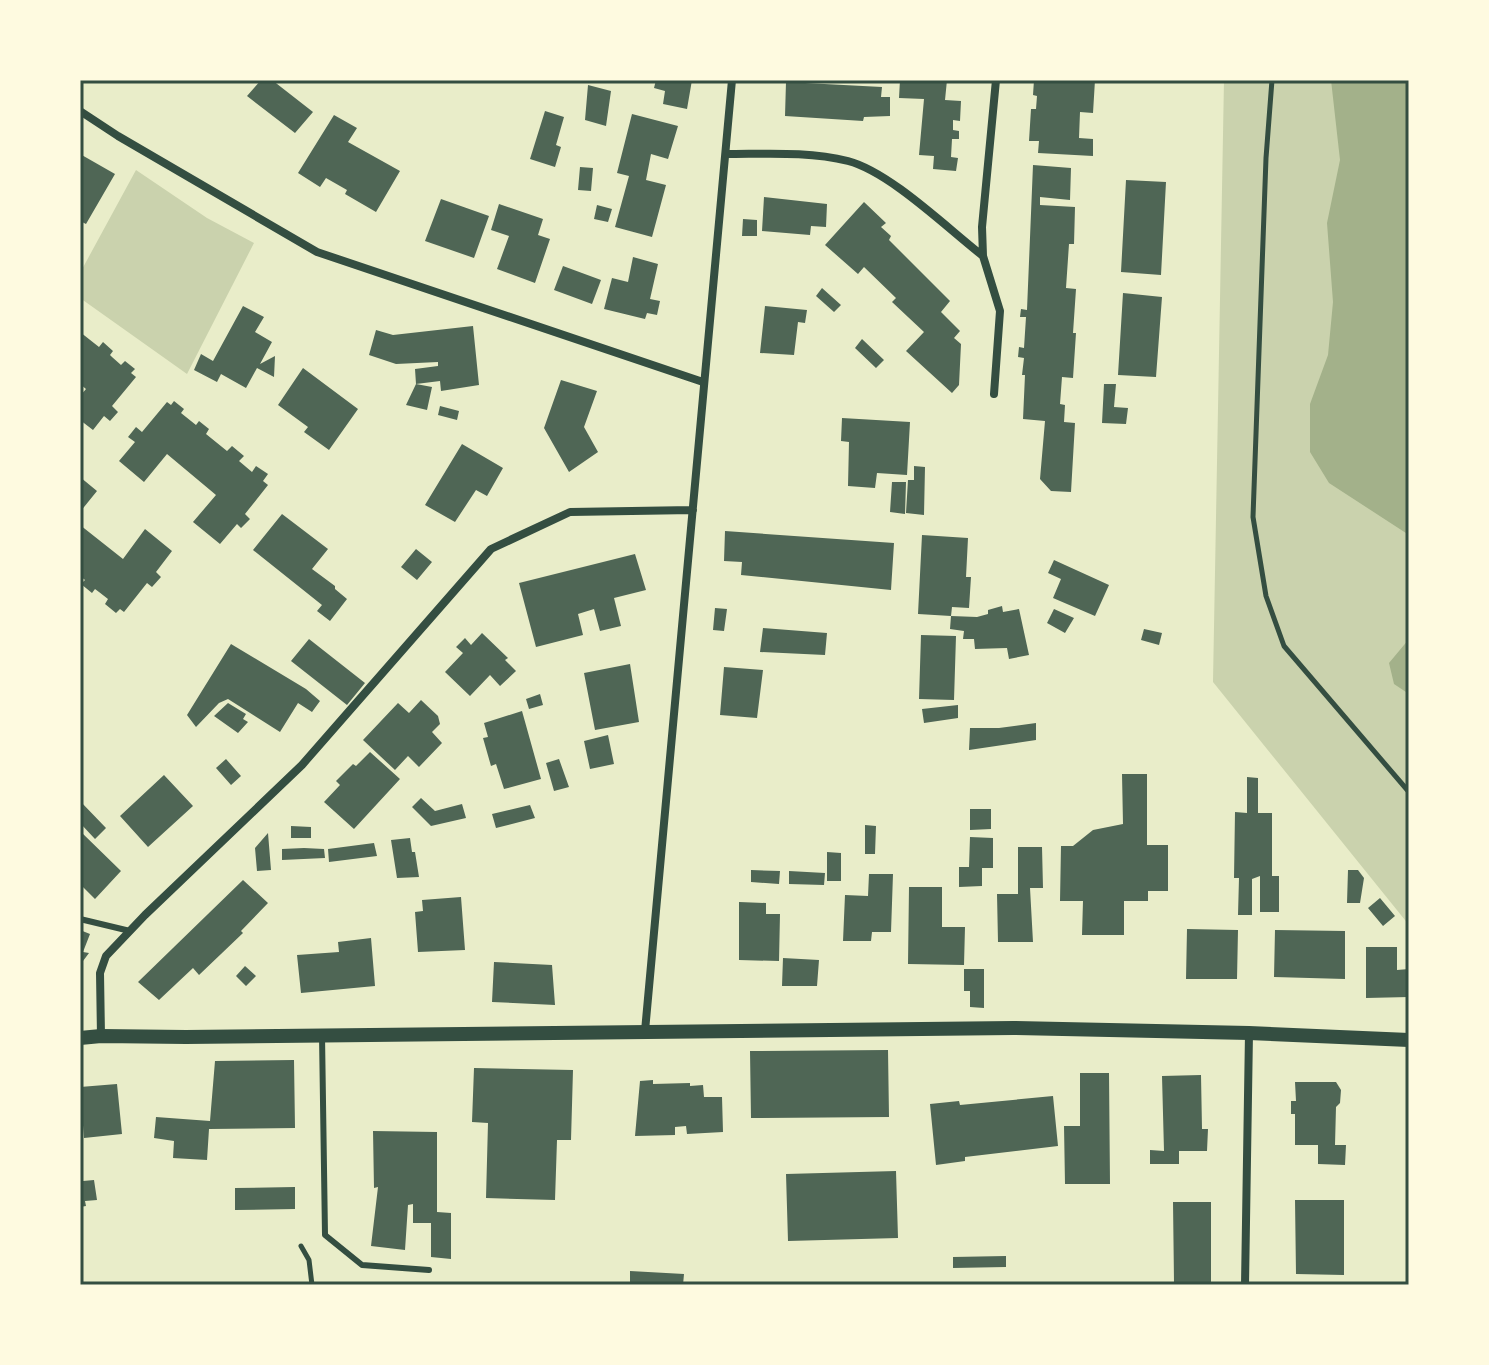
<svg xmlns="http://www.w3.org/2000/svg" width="1489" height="1365" font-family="'Open Sans',sans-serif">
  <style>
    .green { fill: #cad2ad }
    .water { fill: #a3b18a }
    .building { fill: #4f6655 }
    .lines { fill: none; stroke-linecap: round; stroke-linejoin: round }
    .path { stroke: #344e41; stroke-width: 5 }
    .service { stroke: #344e41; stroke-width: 6 }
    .minor { stroke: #344e41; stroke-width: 8 }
    .tertiary { stroke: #344e41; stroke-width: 14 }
    .neatline { fill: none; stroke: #344e41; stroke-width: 3 }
  </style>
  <rect width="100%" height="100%" fill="#e9edc9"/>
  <path class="green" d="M1224,80h185v845l-196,-243z
    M136,170l71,48 47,25 -67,131 -107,-76v-25z"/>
  <path class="water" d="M1331,80h78v455l-80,-52 -19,-31v-48l18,-49 5,-53 -6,-79 13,-63z
    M1409,639v55l-15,-10 -5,-21z"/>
  <path class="building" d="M261,80h11l41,32 -18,21 -48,-37z
    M656,80h36l-5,29 -24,-5 2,-13 -11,-3z
    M900,80h47l-2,20 16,1 -1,20 -7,-1v10l6,1v8h-7l-1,18 7,1 -2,13 -23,-2 1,-13 -15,-1 5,-56 -25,-1z
    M1034,80h61l-2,33 -13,-1 -1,26 14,1v17l-55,-3 1,-12h-10l2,-32h5l1,-13 -4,-1z
    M786,82l96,5 -1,10h9v19l-26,1 -1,4 -78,-5z
    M588,85l23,6 -5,35 -21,-6z
    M545,111l19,6 -8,28 5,2 -6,20 -25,-8z
    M632,114l46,12 -10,33 -17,-5 -5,26 20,5 -14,52 -37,-10 14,-51 -12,-3z
    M334,115l23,13 -9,14 52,29 -24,41 -31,-18 2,-4 -21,-12 -6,9 -22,-14z
    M80,154l35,20 -29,50 -6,-3z
    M1033,165l38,3 -1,32 -30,-3v8l35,2 -1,37h-5l-3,44 10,1 -3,44h3l-3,45 -11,-1 -2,27 5,1 -1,17 11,1 -4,69 -20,-1 -11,-12 5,-58 -22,-2 2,-44h-3l2,-17 -6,-1 1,-10 5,1 2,-31h-6l1,-8 6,1z
    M580,167l13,1 -2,23 -13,-1z
    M1126,180l40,2 -5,93 -40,-3z
    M764,197l63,7 -1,23 -15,-1 -1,9 -48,-4z
    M441,199l48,17 -15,42 -49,-17z
    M864,202l22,21 -5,4 10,9 -2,4 61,61 -9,11 19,19 -6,7 7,6 -2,41 -7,8 -46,-42 18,-19 -32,-30 4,-4 -32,-31 -6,7 -33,-29z
    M499,204l44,15 -5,16 12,4 -15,44 -38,-14 12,-33 -18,-6z
    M597,205l15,4 -4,13 -14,-3z
    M743,219l14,1v16h-15z
    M633,257l25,7 -8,35 10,2 -3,14 -10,-2 -2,6 -41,-10 8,-31 16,4z
    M563,266l38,14 -9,24 -38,-14z
    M822,288l19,17 -7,7 -18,-16z
    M1123,293l39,4 -6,80 -38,-2z
    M243,306l21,11 -9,15 17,10 -12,22 15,-8 -1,21 -17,-9 -11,20 -25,-14 -4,8 -23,-12 7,-16 12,7z
    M765,306l42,4 -2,13 -7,-1 -4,33 -34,-2z
    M473,326l6,59 -38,6 -1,-10 -24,3 16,3 -5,23 -21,-5 10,-21 -1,-15 23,-3v-4l-42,2 -27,-9 7,-25 17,5z
    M80,332l19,15 4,-5 10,9 -3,4 2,2 9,8 4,-4 10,8 -4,4 5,4 -24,29 6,6 -8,9 -6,-5 -11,14 -13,-10v-24l6,-7 -6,-5z
    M862,339l22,21 -8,8 -21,-20z
    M303,368l55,41 -29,41 -25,-18 4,-5 -30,-22z
    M561,380l36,11 -13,36 14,25 -29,20 -25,-44z
    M1104,384h12l-2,23 14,1 -2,16 -24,-1z
    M174,401l10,8 -3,4 15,12 3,-4 10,8 -3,5 21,17 5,-5 12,10 -5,5 13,11 4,-6 12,8 -5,7 5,4 -23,29 5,5 -9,9 -4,-4 -17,20 -27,-22 23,-27 -49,-41 -23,28 -25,-21 16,-19 -7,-5 8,-10 6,5 25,-30 4,3z
    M440,406l19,5 -2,9 -19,-5z
    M842,418l68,4 -3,53 -30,-2 -2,15 -27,-2 1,-44 -8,-1z
    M462,444l41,24 -16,28 -11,-6 -21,32 -30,-17z
    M914,466l11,1 -1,48 -18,-2 2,-33h6z
    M80,477l17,14 -17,21z
    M892,482h14l-1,32 -15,-2z
    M282,514l46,35 -16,20 23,17v3l12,10 -17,22 -13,-10 5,-6 -69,-55z
    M80,525l43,34 22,-30 27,22 -16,21 5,5 -9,10 -5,-4 -23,29 -4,-3 -4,4 -11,-9 3,-5 -9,-7 -4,-3 -3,4 -11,-9 4,-4 -5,-4z
    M725,531l169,12 -3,47 -150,-15 1,-13 -18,-1z
    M922,535l46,3 -2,39h5l-2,31 -17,-1 -1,9 -33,-2z
    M416,549l16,13 -15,18 -16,-13z
    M635,554l11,36 -32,8 7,28 -21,5 -6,-22 -16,5 5,21 -47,12 -17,-64z
    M1054,560l55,25 -14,31 -42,-18 8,-19 -13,-6z
    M1002,606l1,6 16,-3 10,46 -20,4 -2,-11 -32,1 -1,-10h-11l1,-8 -14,-2 1,-13 26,1 11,-3v-4z
    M715,608l12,1 -3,22 -11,-1z
    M1054,609l20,9 -9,15 -18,-10z
    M763,628l64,5 -2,22 -65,-3z
    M1144,629l18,4 -3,12 -18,-5z
    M482,633l26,25 -3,2 11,11 -16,15 -10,-11 -20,21 -25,-24 18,-19 -7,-6 9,-9 6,7z
    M921,635l35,1 -2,64 -35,-1z
    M309,639l56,44 -18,22 -56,-44z
    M231,644l75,45 14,12 -8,11 -14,-9 -18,29 -52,-33 -9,4 -23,24 -9,-12z
    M630,664l9,58 -44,8 -11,-57z
    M724,667l39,3 -6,48 -37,-3z
    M540,694l3,11 -14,4 -3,-10z
    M421,700l17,16 2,8 -8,8 10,11 -23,24 -11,-11 -13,14 -32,-30 35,-37 11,10z
    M228,703l18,11 -3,5 5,3 -10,11 -24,-17z
    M958,705v13l-34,5 -2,-14z
    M522,711l19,68 -37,10 -8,-25 -5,2 -8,-28 5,-1 -4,-14z
    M1036,723v17l-67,10 1,-22h29z
    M608,735l6,29 -24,5 -6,-28z
    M370,752l30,27 -46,50 -30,-27 16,-17 -4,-4 17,-17 3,2z
    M226,759l15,17 -10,9 -15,-17z
    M559,759l10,28 -15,4 -8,-28z
    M1122,774h25v71h21v46h-20v10h-24v34h-42l1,-34h-23l1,-55h12l20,-16 30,-6z
    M164,775l29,31 -45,41 -28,-31z
    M1247,777l11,1v35h14v63h7v36h-19v-36l-8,3v36h-14l1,-37h-5l1,-66 12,1z
    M421,798l14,13 27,-7 4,14 -35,8 -19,-19z
    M80,801l26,27 -11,11 -15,-16z
    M530,805l5,13 -39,10 -4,-14z
    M970,809h21v20l-21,1z
    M865,825l11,1 -1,28h-10z
    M291,826l20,1v11h-20z
    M80,831l41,40 -26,28 -15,-15z
    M268,833l3,37 -14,1 -2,-23z
    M970,837l23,1v30h-11v18l-23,1v-20h10z
    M410,838l2,14h3l4,25 -22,1 -6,-38z
    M374,843l3,13 -48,6 -1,-13z
    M1018,847h24l1,41h-13l3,54h-35l-1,-48h21z
    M304,848l20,1 1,9 -43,2v-11z
    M827,852l14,1v28h-14z
    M751,870l29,1 -1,13 -28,-2z
    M1348,870h10l6,8 -4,25h-13z
    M789,871l36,2 -1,12 -35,-1z
    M869,874h24l-2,58h-19l-1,9h-28l2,-46 23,1z
    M243,880l25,23 -27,28 2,2 -44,42 -6,-7 -34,32 -21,-18z
    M909,887h33v40h23l-1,38 -56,-1z
    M461,897l4,53 -47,2 -3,-40 8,-1 -1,-11z
    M1380,898l15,18 -12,10 -15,-18z
    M739,902l27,1v11h14l-1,47 -40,-1z
    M1187,929l51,1 -1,49h-51z
    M80,930l10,4 -7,18 6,1 -9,12z
    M1275,930l70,1v48l-71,-2z
    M371,938l4,48 -74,7 -4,-38 42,-3 -1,-10z
    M1366,947h31v23l12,-1v28l-43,1z
    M783,958l36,2 -2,26h-35z
    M494,962l58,3 3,40 -63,-3z
    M245,966l11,10 -10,10 -10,-10z
    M964,969h20v39l-14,-1v-16h-6z
    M888,1050l1,67 -138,1 -1,-67z
    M294,1060l1,68 -86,1 -2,31 -34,-2 1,-17 -20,-3 2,-21 54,4 5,-60z
    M474,1068l99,2 -2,70h-14l-2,60 -69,-2 2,-75 -16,-1z
    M1080,1073h29l1,111h-45l-1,-58h16z
    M1201,1075l1,54h6l-1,22h-28v13h-29v-14l14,1 -2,-75z
    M653,1080v4l37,-1v3l13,-1 1,12h18l1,35 -36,2 -1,-8 -11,1v8l-40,1 5,-55z
    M1295,1082h41l5,8 -1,13 -4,4 -1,38h11l-1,20 -27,-1v-19h-23v-31h-4v-13h5z
    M117,1084l5,50 -38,4 -4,-51z
    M1053,1096l5,50 -93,11v4l-29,4 -6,-61 29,-3 1,4z
    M373,1131l64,1v80l14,1v46l-20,-2v-34h-18v-19l-5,1 -3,45 -34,-4 7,-59 -4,1z
    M896,1171l2,67 -110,3 -2,-67z
    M80,1175l3,6 11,-1 3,20 -12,1 1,5 -6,1z
    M295,1187v22l-60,1v-22z
    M1295,1200h49v75l-48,-1z
    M1173,1202h38v80h-5v3h-27v-3h-5z
    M1006,1256v11l-53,1v-11z
    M630,1271l54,3 -1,11h-53z"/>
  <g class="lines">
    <path class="path" d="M1272,80l-6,78 -13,359 13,79 18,50 125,146
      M301,1246l8,14 3,25"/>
    <path class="service" d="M80,919l50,12
      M322,1035l3,200 37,30 67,5"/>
    <path class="minor" d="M80,111l38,25 199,116 386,130
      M726,154c40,0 83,-3 122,7 42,11 99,67 135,95l-1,-29 14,-147
      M983,256l17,55 -6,83
      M645,1031l87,-951
      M101,1036l-1,-63 6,-17 39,-41 157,-150 189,-216 79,-37 123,-2
      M1245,1285l4,-252"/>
    <path class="tertiary" d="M80,1038l21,-2 85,1 827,-9 236,5 160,7"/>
  </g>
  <rect width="1489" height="1365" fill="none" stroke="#fefae0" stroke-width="164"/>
  <rect x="82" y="82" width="1325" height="1201" class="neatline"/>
</svg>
